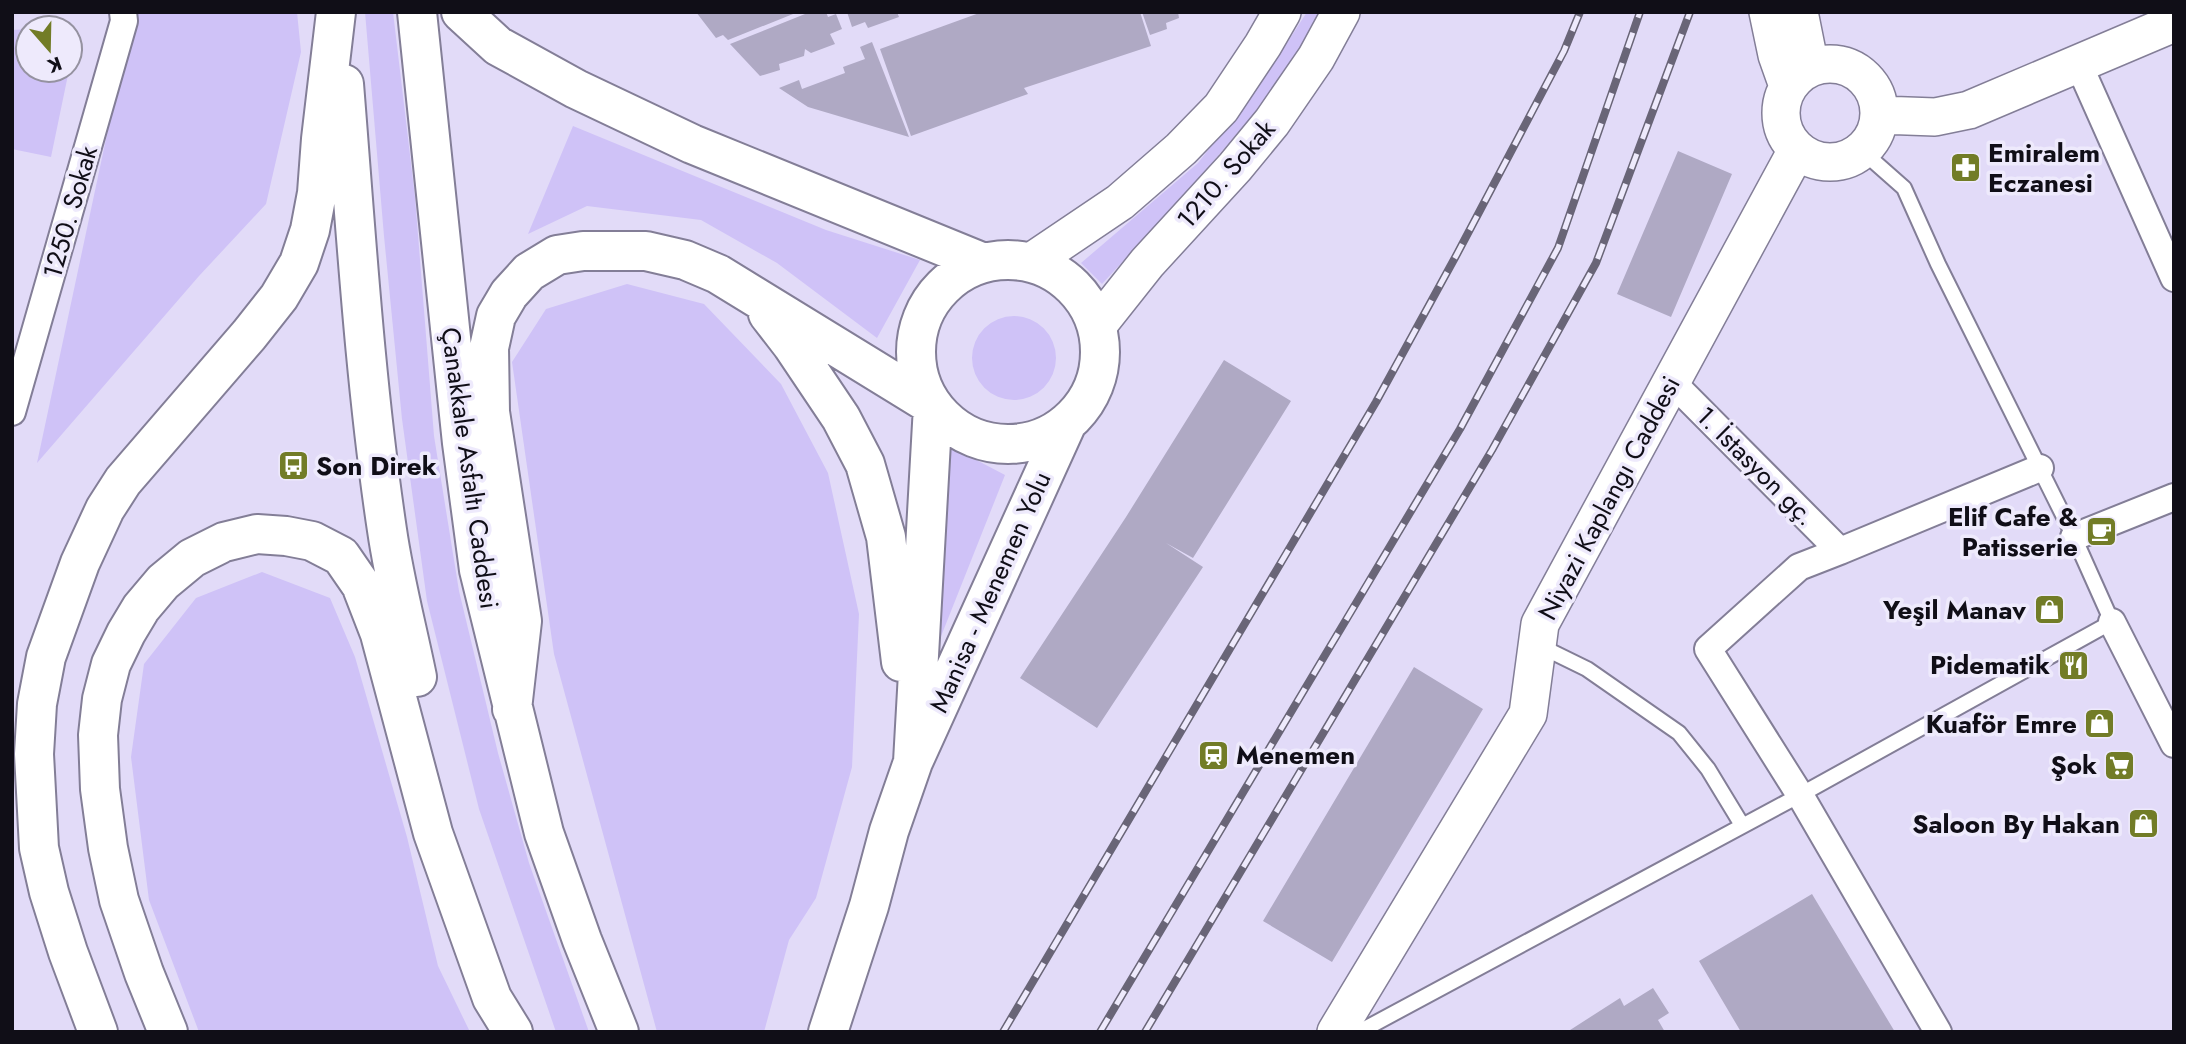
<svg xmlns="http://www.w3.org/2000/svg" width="2186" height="1044" font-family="Jost,sans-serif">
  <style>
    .green { fill: #cfc2f7 }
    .building { fill: #afa9c4 }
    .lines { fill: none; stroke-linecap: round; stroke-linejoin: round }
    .lane-casing { stroke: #837e97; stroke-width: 18 }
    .street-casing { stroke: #837e97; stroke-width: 30 }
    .secondary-casing { stroke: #837e97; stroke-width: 40 }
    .highway-casing { stroke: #837e97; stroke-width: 42 }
    .lane { stroke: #fff; stroke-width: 14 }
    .street { stroke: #fff; stroke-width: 26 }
    .secondary { stroke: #fff; stroke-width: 37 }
    .highway { stroke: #fff; stroke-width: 38 }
    .rail-casing { stroke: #696577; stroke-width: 8 }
    .rail { stroke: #eeeafc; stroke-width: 5; stroke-dasharray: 16; stroke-linecap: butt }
    .labels { text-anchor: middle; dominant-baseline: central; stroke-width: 7; stroke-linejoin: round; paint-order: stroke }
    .poi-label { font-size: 26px; font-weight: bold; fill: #100e17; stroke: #eeeafc; text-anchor: end }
    .street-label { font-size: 26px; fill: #100e17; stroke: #eeeafc }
  </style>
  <rect width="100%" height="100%" fill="#e2dbf8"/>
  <path class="green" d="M130,12h167l4,40 -35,152 -67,72 -162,187 92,-432z
    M365,12h28l22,185 19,239 25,155 39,162 31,110 60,169h-33l-77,-223 -52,-208 -25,-182 -18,-183z
    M1307,12h16l-34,61 -103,120 -84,91 -21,-21 117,-100 69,-89z
    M28,29v41h41l-18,87 -39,-8v-119z
    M573,126l253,104 94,30 -43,78 -100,-75 -76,-43 -114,-14 -59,28z
    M627,284l77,20 77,80 47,89 31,141 -7,153 -36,131 -27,42 -25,92h-107l-103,-378 -42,-292 34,-53z
    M972 358a42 42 0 1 1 84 0a42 42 0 1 1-84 0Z
    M942,442l63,33 -71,179z
    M262,572l68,26 25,59 52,180 31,129 32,66h-271l-50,-132 -18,-143 13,-93 52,-66z"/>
  <path class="building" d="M696,12h102l-70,28 -5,-5 -7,3z
    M810,12h16l2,5 8,-3 6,15 -12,5 5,10 -24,9 -6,-4 -1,7 -25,8 1,6 -20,6 -30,-32z
    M847,12h50l2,5 -31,11 -3,-6 -13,5z
    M982,12h158l11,34 -127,42 4,6 -117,42 -31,-87z
    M1142,12h36l1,6 -13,5 1,6 -17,6z
    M872,42l37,95 -101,-30 -29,-19 20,-8 3,9 43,-16 -2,-6 22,-8 -5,-12z
    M1678,151l54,23 -61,143 -54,-23z
    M1224,360l67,41 -98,157 -27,-15 37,24 -106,161 -77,-50 106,-161z
    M1414,667l69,42 -151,253 -69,-41z
    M1812,894l83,138h-154l-42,-71z
    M1653,988l16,25 -11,7 7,12h-98l53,-34 4,8z"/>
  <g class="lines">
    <defs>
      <path id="lane" d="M1538,645l49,24 92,64 29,36 34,56
        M1359,1032l441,-237 312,-173 -38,-85 -136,-273 -34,-76 -43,-38"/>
      <path id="street" d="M2079,65l95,213
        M1671,381l169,170 -41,16 -91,82 92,146 138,237
        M12,412l112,-391 -1,-9
        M2074,537l100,-40
        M1840,551l200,-83
        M2112,622l62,122"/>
      <path id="secondary" d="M1768,12l9,43 11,31
        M1799,12l11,55
        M1781 113a49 49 0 1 1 98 0a49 49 0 1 1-98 0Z
        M1880,115l55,2 34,-7 205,-87
        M1031,262l89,-60 61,-53 40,-41 42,-63 19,-33
        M1097,326l50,-63 88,-96 37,-45 44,-64 25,-46
        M1336,1032l192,-318 12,-90 257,-474"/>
      <path id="highway" d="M417,12l45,431 17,127 65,263 38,107 37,92
        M461,12l37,34 78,43 116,55 292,119
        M344,84c12,149 21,299 43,446 7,49 20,98 30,147
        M916 352a92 92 0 1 1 184 0a92 92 0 1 1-184 0Z
        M768,314l24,31 49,73 24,46 21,73 15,125
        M512,709l10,-88 -32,-209 -1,-64 7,-32 13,-22 20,-22 28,-17 26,-4h63l39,9 33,14 215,132 -20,356
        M98,1032l-30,-80 -19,-60 -10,-44 -5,-94 3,-50 9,-47 34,-94 25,-54 18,-28 126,-146 30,-38 20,-34 11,-33 7,-37 4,-54 15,-127
        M168,1032l-24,-59 -25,-73 -11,-52 -8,-59 -2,-54 4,-36 9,-35 15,-31 15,-25 22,-26 29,-24 32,-16 33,-8 29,2 26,5 29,15 20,29 19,49 53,199 59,165 21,34
        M828,1032l41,-126 20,-75 24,-69 154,-339"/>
    </defs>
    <use href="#lane" class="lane-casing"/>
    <use href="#street" class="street-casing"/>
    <use href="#secondary" class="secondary-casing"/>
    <use href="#highway" class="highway-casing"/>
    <use href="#lane" class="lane"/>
    <use href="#street" class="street"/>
    <use href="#secondary" class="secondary"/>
    <use href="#highway" class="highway"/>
    <defs>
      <path id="rail" d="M1003,1032l373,-630 81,-148 107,-203 16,-39
        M1100,1032l360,-603 98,-181 82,-236
        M1145,1032l347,-582 104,-187 94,-251"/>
    </defs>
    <use href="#rail" class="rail-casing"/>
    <use href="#rail" class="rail"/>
  </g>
  <defs>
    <symbol id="pharmacy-square" viewBox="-11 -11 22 22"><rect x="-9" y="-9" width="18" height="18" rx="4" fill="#727c27" stroke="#eeeafc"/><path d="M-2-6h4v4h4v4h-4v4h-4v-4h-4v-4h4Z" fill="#fff"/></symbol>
    <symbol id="bus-square" viewBox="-11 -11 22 22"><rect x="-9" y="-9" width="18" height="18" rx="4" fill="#727c27" stroke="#eeeafc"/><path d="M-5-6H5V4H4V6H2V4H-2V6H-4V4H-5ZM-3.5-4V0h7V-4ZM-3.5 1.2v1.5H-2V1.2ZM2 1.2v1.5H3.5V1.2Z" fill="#fff"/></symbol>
    <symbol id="cafe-square" viewBox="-11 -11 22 22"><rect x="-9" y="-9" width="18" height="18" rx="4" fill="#727c27" stroke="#eeeafc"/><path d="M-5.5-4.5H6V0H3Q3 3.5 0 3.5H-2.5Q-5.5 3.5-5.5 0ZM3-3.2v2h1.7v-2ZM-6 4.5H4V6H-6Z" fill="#fff"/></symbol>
    <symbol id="shop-square" viewBox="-11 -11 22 22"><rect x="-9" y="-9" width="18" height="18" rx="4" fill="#727c27" stroke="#eeeafc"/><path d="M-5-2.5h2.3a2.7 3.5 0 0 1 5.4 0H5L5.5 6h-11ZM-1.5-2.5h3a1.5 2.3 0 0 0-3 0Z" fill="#fff"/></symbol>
    <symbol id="restaurant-square" viewBox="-11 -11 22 22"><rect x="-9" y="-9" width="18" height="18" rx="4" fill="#727c27" stroke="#eeeafc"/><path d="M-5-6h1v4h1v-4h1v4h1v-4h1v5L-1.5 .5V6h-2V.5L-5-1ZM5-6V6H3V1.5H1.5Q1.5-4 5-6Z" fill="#fff"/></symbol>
    <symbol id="station-square" viewBox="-11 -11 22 22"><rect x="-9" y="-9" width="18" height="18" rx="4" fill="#727c27" stroke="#eeeafc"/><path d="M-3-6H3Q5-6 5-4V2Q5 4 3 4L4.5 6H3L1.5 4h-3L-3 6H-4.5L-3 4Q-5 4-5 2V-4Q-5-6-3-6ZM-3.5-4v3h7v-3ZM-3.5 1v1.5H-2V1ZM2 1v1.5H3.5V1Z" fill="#fff"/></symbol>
    <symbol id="supermarket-square" viewBox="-11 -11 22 22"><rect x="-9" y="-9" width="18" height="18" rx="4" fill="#727c27" stroke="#eeeafc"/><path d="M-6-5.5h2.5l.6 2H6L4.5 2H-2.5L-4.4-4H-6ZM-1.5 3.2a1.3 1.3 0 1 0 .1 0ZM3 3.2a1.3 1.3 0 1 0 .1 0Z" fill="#fff"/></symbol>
  </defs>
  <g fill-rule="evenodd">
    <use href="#pharmacy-square" x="1948" y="150" width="35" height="35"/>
    <use href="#bus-square" x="276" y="448" width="35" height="35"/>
    <use href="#cafe-square" x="2084" y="514" width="35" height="35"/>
    <use href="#shop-square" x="2032" y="592" width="35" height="35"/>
    <use href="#restaurant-square" x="2056" y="648" width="35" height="35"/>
    <use href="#shop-square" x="2082" y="706" width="35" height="35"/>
    <use href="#station-square" x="1196" y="738" width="35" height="35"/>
    <use href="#supermarket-square" x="2102" y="748" width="35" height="35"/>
    <use href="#shop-square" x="2126" y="806" width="35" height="35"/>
  </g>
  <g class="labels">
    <g class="poi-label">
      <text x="1988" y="153" text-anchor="start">Emiralem<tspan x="1988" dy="30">Eczanesi</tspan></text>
      <text x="316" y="466" text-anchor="start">Son Direk</text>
      <text x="2078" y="517">Elif Cafe &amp;<tspan x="2078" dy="30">Patisserie</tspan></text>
      <text x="2026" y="610">Yeşil Manav</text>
      <text x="2050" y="665">Pidematik</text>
      <text x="2077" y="724">Kuaför Emre</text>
      <text x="1236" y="755" text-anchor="start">Menemen</text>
      <text x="2097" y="765">Şok</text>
      <text x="2120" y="824">Saloon By Hakan</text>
    </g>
    <g class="street-label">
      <text transform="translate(1226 174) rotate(-49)">1210. Sokak</text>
      <text transform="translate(70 212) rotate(-74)">1250. Sokak</text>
      <text transform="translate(1756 466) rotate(45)">1. İstasyon gç.</text>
      <text transform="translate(470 468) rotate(82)">Çanakkale Asfaltı Caddesi</text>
      <text transform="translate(1609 498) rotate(-62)">Niyazi Kaplangı Caddesi</text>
      <text transform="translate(990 592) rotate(-66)">Manisa - Menemen Yolu</text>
    </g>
  </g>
  <rect width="2186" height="1044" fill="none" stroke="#100e17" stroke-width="28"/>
  <g transform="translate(49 49) rotate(160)"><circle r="33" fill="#eeeafc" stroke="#9592a0" stroke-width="2"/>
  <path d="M0-5L12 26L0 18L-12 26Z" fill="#727c27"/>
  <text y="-10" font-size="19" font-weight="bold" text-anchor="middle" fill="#100e17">K</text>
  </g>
</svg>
